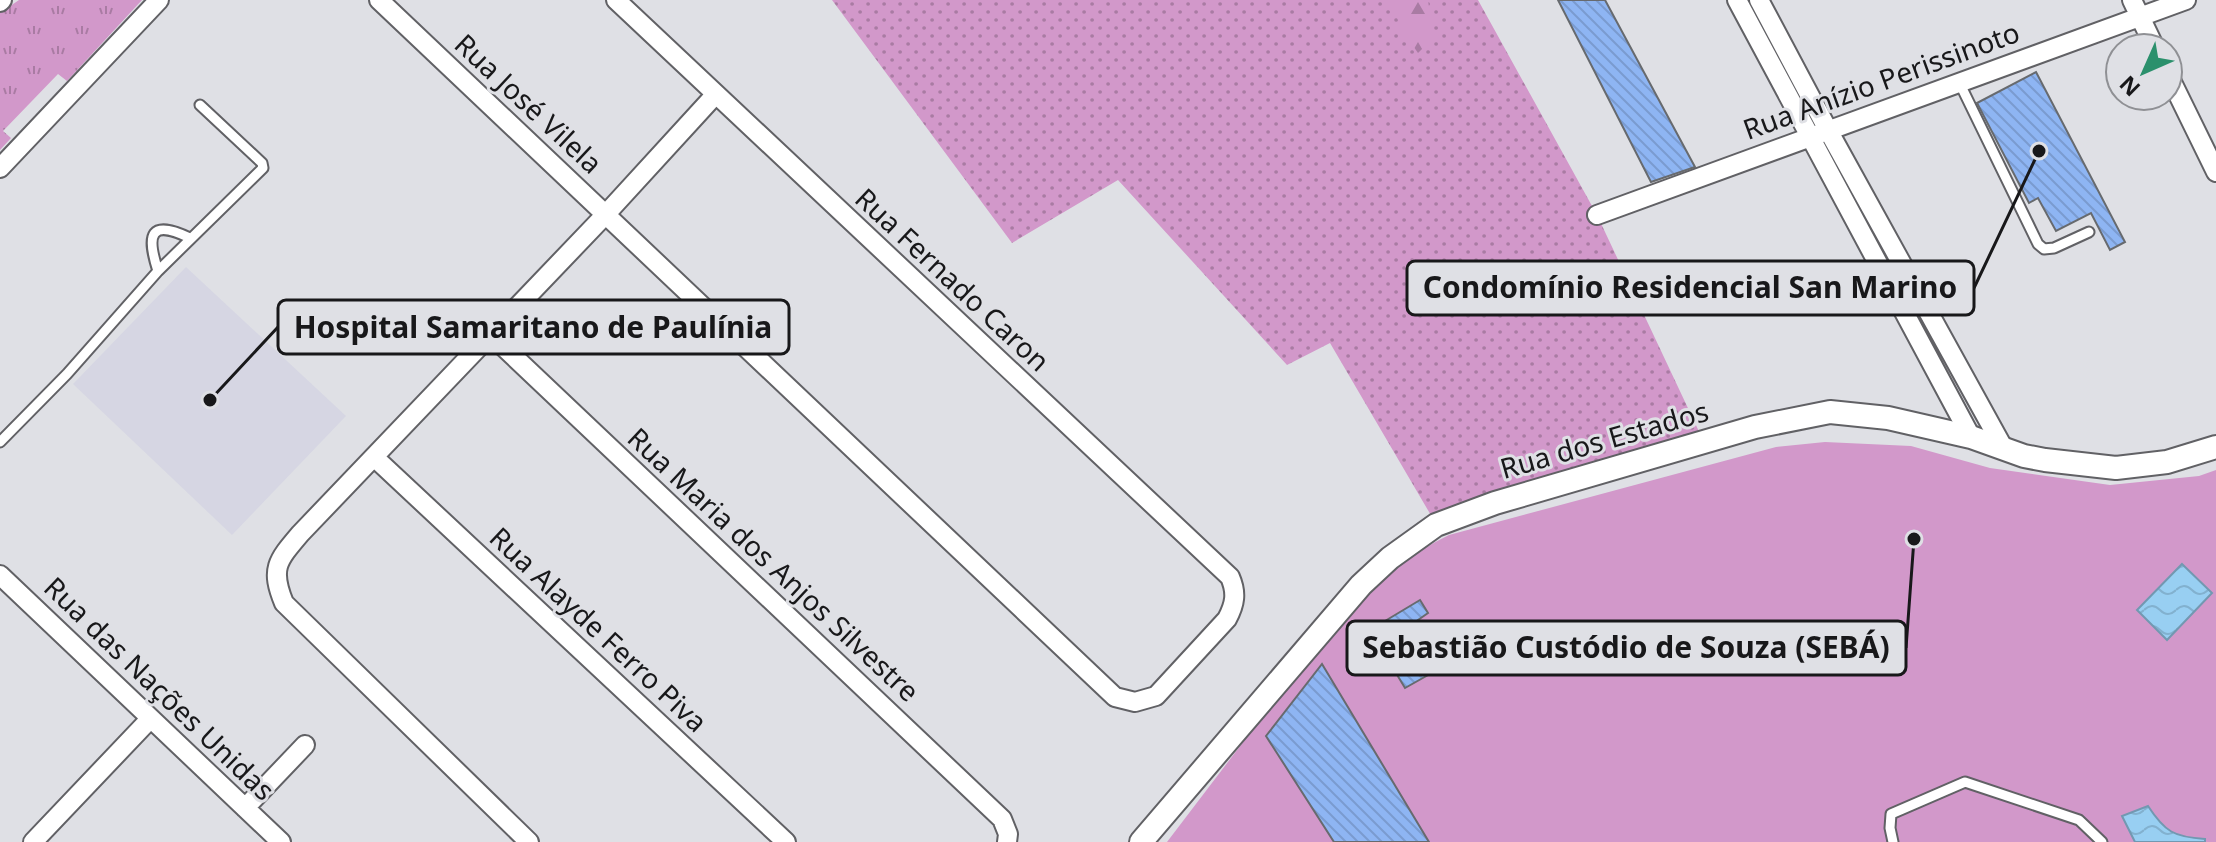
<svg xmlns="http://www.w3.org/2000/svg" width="2216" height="842" font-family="'Noto Sans',sans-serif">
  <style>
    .built { fill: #d6d6e3 }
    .grass { fill: url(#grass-dots) }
    .forest { fill: url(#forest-firs) }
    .park { fill: url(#park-tufts) }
    .pitch { fill: #d298ca }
    .water { fill: url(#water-waves); stroke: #7298b1; stroke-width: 2 }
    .building { fill: url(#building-back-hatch); stroke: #676a6e; stroke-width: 2 }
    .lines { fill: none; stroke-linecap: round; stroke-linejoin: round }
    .service-casing { stroke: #616165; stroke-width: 13 }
    .minor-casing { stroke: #616165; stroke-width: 22 }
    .tertiary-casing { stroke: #616165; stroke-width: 26 }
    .service { stroke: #fff; stroke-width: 9 }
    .minor { stroke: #fff; stroke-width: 18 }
    .tertiary { stroke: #fff; stroke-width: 22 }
    .labels { text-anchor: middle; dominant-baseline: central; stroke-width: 6; stroke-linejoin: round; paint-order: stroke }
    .street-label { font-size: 28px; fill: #18181a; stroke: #dfe0e5 }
    .leader { fill: none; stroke: #18181a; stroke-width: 3 }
    .callout-dot { fill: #18181a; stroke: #dfe0e5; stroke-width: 3 }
    .callout { fill: #dfe0e5; stroke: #18181a; stroke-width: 3 }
    .callout-label { font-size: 30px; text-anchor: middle; font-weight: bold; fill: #18181a }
  </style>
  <defs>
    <pattern id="grass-dots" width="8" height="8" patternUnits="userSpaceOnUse" patternTransform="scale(2)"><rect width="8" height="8" fill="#d298ca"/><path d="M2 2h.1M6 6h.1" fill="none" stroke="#a97ba3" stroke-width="1.8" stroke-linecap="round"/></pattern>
    <pattern id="forest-firs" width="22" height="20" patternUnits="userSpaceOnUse" patternTransform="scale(2)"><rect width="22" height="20" fill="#d298ca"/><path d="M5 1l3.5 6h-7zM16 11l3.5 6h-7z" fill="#a97ba3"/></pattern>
    <pattern id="park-tufts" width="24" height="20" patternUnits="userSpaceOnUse" patternTransform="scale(2)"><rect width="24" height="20" fill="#d298ca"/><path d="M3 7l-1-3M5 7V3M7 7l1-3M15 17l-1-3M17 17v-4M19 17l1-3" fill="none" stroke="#a97ba3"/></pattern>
    <pattern id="water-waves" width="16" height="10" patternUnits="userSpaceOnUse" patternTransform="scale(2)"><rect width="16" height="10" fill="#98cff2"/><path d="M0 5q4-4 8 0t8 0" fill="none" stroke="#82b1cf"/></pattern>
    <pattern id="building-back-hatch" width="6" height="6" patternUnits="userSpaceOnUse" patternTransform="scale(2)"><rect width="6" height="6" fill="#8eb5f3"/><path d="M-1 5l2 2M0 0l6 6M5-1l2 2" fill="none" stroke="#7a9bd0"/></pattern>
  </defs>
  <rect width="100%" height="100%" fill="#dfe0e5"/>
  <path class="built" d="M186,267l160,149 -114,119 -159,-151z"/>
  <path class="grass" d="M832,0h646l119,215 106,225 -264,89 -109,-186 -43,22 -169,-185 -106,63z"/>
  <path class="forest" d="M1392,0h36l5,38 -15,15 -18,-26z"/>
  <path class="park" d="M19,0h123l-75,81 -9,-7 -55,57 8,7 -11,12v-137z"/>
  <path class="pitch" d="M1825,442l86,4 79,22 120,17 89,-9 17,-6v372h-1049c32,-42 64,-84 96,-126 53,-69 106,-142 186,-181l327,-88z"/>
  <path class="water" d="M2182,564l30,29 -45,47 -30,-30z
    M2148,806c17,26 26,31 57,33v3h-70l-13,-26z"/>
  <path class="building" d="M1558,0h47l90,167 -44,15z
    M2036,72l89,170 -15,8 -19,-37 -35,18 -18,-33 -9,5 -52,-100z
    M1420,600l8,13 -10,7 28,45 -41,23 -35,-58z
    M1322,664l107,178h-95l-68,-106z"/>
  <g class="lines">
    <defs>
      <path id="service" d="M1959,82l79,162 6,5 10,-1 35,-16
        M158,271c-12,-37 -8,-52 32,-33
        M0,442l67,-68 91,-103 105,-103 -1,-5 -62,-58
        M1893,842l-3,-14 1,-14 74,-32 114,38 23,22"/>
      <path id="minor" d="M379,0l736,697 20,5 21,-6 71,-77c8,-15 10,-26 3,-42l-614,-577
        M1737,0l234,437
        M1759,0l69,130 176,319
        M2132,0l23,48
        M0,2l2,-2
        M2168,74l48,98
        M0,168l159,-168
        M1597,215l589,-215
        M490,334l512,485 6,15 -1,8
        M374,457l412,385
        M0,575l281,267
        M245,808l60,-63
        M33,842l117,-123
        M529,842l-245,-239c-14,-34 -7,-42 16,-69l306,-320 109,-119"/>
      <path id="tertiary" d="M1141,842l220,-257 29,-27 46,-33 59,-22 260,-76 75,-15 58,6 83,19 53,19 21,4 71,8 51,-6 49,-15"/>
    </defs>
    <use href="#service" class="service-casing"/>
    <use href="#minor" class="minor-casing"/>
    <use href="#tertiary" class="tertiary-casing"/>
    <use href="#service" class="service"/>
    <use href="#minor" class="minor"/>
    <use href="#tertiary" class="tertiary"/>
  </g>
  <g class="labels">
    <g class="street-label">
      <text transform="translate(1881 80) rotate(-20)">Rua Anízio Perissinoto</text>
      <text transform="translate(529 103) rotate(43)">Rua José Vilela</text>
      <text transform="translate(953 279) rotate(43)">Rua Fernado Caron</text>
      <text transform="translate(1604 439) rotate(-16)">Rua dos Estados</text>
      <text transform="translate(774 564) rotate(43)">Rua Maria dos Anjos Silvestre</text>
      <text transform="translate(599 629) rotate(43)">Rua Alayde Ferro Piva</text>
      <text transform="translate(160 688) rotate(44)">Rua das Nações Unidas</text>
    </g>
  </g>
  <path class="leader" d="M2039 151L1974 288M210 400L278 327M1914 539L1906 648"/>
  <g class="callout-dot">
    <circle cx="2039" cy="151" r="8"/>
    <circle cx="210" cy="400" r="8"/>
    <circle cx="1914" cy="539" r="8"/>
  </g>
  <g class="callout">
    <rect x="1407" y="261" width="567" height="54" rx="8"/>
    <rect x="278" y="300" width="511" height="54" rx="8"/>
    <rect x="1347" y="621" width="559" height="54" rx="8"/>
  </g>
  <g class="callout-label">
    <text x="1690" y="298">Condomínio Residencial San Marino</text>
    <text x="533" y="338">Hospital Samaritano de Paulínia</text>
    <text x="1626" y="658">Sebastião Custódio de Souza (SEBÁ)</text>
  </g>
  <g transform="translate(2144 72) rotate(225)"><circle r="38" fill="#dfe0e5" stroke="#8f9094" stroke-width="2"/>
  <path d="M0-6L14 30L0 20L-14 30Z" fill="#2b906c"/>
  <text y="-12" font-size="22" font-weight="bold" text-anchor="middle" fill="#18181a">N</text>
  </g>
</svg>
